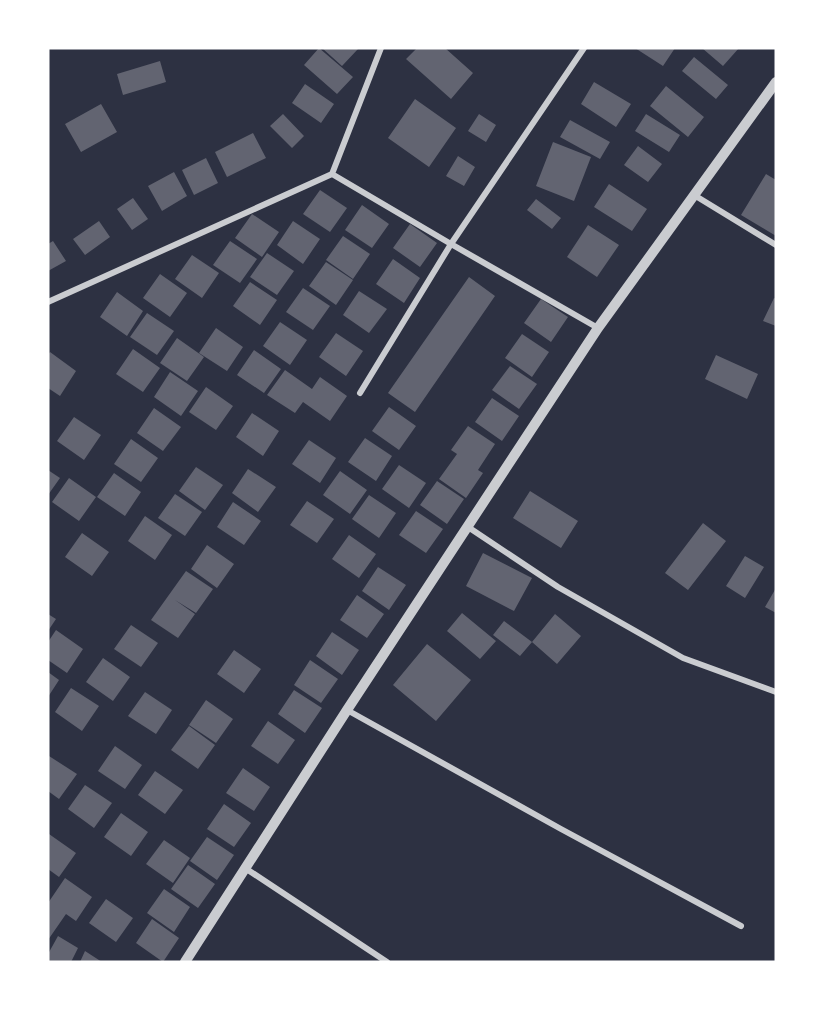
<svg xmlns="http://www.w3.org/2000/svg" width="824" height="1010" font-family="'Archivo Narrow',sans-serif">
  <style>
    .building { fill: #626471 }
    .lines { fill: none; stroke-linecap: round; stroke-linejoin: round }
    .minor { stroke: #caccd0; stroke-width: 6 }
    .tertiary { stroke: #caccd0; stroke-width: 10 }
  </style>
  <rect width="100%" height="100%" fill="#2d3142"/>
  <path class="building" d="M319,48l34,29 -16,17 -33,-29z
    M322,48h34l2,1 -16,17z
    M417,48h28l28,25 -22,26 -45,-40z
    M635,48h40l-12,18z
    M702,48h37l-16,18z
    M694,57l34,28 -12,14 -34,-28z
    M160,61l6,21 -43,13 -6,-21z
    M594,82l37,22 -15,23 -35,-23z
    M305,84l29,20 -13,19 -29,-20z
    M666,86l38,31 -16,20 -38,-31z
    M415,99l41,29 -27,39 -41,-29z
    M101,104l16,28 -36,20 -16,-28z
    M283,114l21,22 -12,12 -22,-22z
    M479,114l17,11 -10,17 -18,-11z
    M646,114l34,21 -11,17 -34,-21z
    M570,120l40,22 -10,17 -40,-22z
    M253,133l13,25 -39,19 -12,-25z
    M553,142l38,15 -17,44 -38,-15z
    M638,146l24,18 -14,18 -24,-17z
    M458,156l17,11 -11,19 -18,-10z
    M206,158l12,25 -24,12 -12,-25z
    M174,172l13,24 -25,15 -14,-25z
    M766,174l10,6v56l-35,-21z
    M609,184l38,25 -15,22 -38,-24z
    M320,190l27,18 -17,24 -27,-18z
    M133,198l15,21 -16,11 -15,-21z
    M536,199l25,19 -9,11 -25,-19z
    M362,205l27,19 -17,24 -27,-18z
    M252,214l27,18 -17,25 -27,-19z
    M99,221l11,16 -25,18 -12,-16z
    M293,221l27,18 -17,25 -26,-19z
    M410,224l27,19 -17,24 -27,-19z
    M588,225l31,20 -22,32 -30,-20z
    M343,236l27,18 -17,25 -27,-19z
    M53,241l13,20 -18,10v-27z
    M230,241l27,18 -17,24 -27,-18z
    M267,253l27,18 -17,24 -27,-18z
    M192,255l27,18 -17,25 -27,-19z
    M393,259l27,19 -16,25 -28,-19z
    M326,262l27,18 -17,25 -27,-19z
    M160,274l27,19 -17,24 -27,-19z
    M469,277l26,19 -80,116 -27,-19z
    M250,282l27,18 -17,25 -27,-19z
    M303,288l27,18 -17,24 -27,-18z
    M359,291l28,18 -18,24 -26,-18z
    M117,292l26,19 -16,25 -27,-19z
    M774,298l2,1v27l-13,-5z
    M541,299l27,18 -17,25 -27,-19z
    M147,313l27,18 -17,24 -27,-18z
    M280,322l27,18 -17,25 -27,-19z
    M216,328l27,19 -16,24 -28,-18z
    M336,333l27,18 -17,25 -27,-19z
    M522,334l27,18 -17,25 -27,-19z
    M177,338l27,19 -17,24 -27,-18z
    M133,349l27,19 -17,24 -27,-18z
    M254,350l27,19 -17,24 -27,-18z
    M50,352l26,19 -16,25 -12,-8v-33z
    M716,355l42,19 -11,25 -42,-20z
    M510,366l27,18 -18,25 -27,-19z
    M285,370l27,19 8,-12 27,19 -17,25 -27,-19 -8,11 -28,-18z
    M170,372l28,19 -17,25 -27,-19z
    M206,387l27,19 -17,24 -27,-18z
    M492,398l27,18 -17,25 -27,-19z
    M389,407l27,19 -17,24 -27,-19z
    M154,408l27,19 -18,24 -26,-18z
    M252,413l27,18 -16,25 -27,-19z
    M74,417l27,18 -17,25 -27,-19z
    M468,426l27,18 -17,26 5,3 -17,25 -27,-19 18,-25 -6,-4z
    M365,438l27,18 -16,25 -28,-19z
    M131,439l27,19 -17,24 -27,-18z
    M309,440l27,18 -16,25 -28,-19z
    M399,465l27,18 -17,25 -27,-19z
    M196,467l27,18 -18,25 -26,-19z
    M248,469l28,18 -18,25 -26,-19z
    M48,470l12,8 -12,17z
    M340,471l27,19 -17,24 -27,-19z
    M114,473l27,19 -16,24 -28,-19z
    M69,478l27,19 -17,24 -27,-19z
    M437,481l27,18 -17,25 -27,-19z
    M530,491l48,30 -17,27 -48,-30z
    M175,494l27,18 -17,24 -27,-18z
    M369,495l27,18 -17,25 -27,-19z
    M307,501l27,18 -17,24 -27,-18z
    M233,502l28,19 -17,24 -27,-18z
    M416,511l27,18 -17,24 -27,-18z
    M145,516l27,19 -17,25 -27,-19z
    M703,523l23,18 -38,49 -23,-17z
    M82,533l27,19 -17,24 -27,-19z
    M349,535l27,19 -17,24 -27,-19z
    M207,545l27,19 -17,24 -26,-19z
    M483,553l49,25 -18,33 -48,-25z
    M745,556l19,11 -19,31 -19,-12z
    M378,567l28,18 -17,25 -27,-19z
    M186,571l27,18 -17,24 -21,-13 20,14 -17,24 -27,-18z
    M776,588v25l-11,-6z
    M357,595l27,19 -17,24 -27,-18z
    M462,613l34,28 -16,18 -33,-28z
    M48,614l8,5 -8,12z
    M555,614l26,22 -24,28 -25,-22z
    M504,621l28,21 -12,14 -27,-21z
    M131,625l27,18 -17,24 -27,-18z
    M56,630l27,19 -16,24 -19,-13v-18z
    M332,632l27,18 -17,25 -26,-19z
    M427,644l44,36 -35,41 -43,-36z
    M234,650l27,19 -17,24 -27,-19z
    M103,658l27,19 -17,24 -27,-19z
    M310,660l28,19 -17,24 -27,-18z
    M48,672l11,8 -11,17z
    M71,688l28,18 -17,25 -27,-19z
    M294,690l28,18 -17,25 -27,-19z
    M145,692l27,18 -16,24 -28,-18z
    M206,700l27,19 -17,24 -27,-18z
    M268,721l27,19 -17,24 -27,-18z
    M189,726l26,19 -17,24 -27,-19z
    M115,746l27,19 -17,24 -27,-18z
    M49,756l28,18 -18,25 -11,-8v-33z
    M243,768l27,19 -16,24 -28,-18z
    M155,771l28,19 -18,24 -27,-19z
    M85,785l27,18 -18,25 -26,-19z
    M224,804l27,19 -17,24 -27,-18z
    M121,813l27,19 -17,24 -27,-19z
    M49,834l27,19 -17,24 -11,-8z
    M207,837l27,18 -17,25 -27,-19z
    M164,840l26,18 -17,25 -27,-19z
    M188,865l27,19 -17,24 -27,-19z
    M65,878l27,19 -16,24 -10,-7 -18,26v-37z
    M164,889l26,18 -16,25 -27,-19z
    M106,899l27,19 -17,24 -27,-19z
    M152,919l27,19 -16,24 -27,-19z
    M58,936l20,12 -7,14h-23v-8z
    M85,951l17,11h-22z"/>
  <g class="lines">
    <path class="minor" d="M332,174l119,70 147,84
      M694,195l82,50
      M48,302l284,-128 49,-126
      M360,393l91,-149 133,-196
      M468,527l90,60 125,71 93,34
      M347,710l214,119 180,97
      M245,868l142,94"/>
    <path class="tertiary" d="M185,962l162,-252 251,-382 178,-246"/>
  </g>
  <rect width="824" height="1010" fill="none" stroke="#ffffff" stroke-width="99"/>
</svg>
